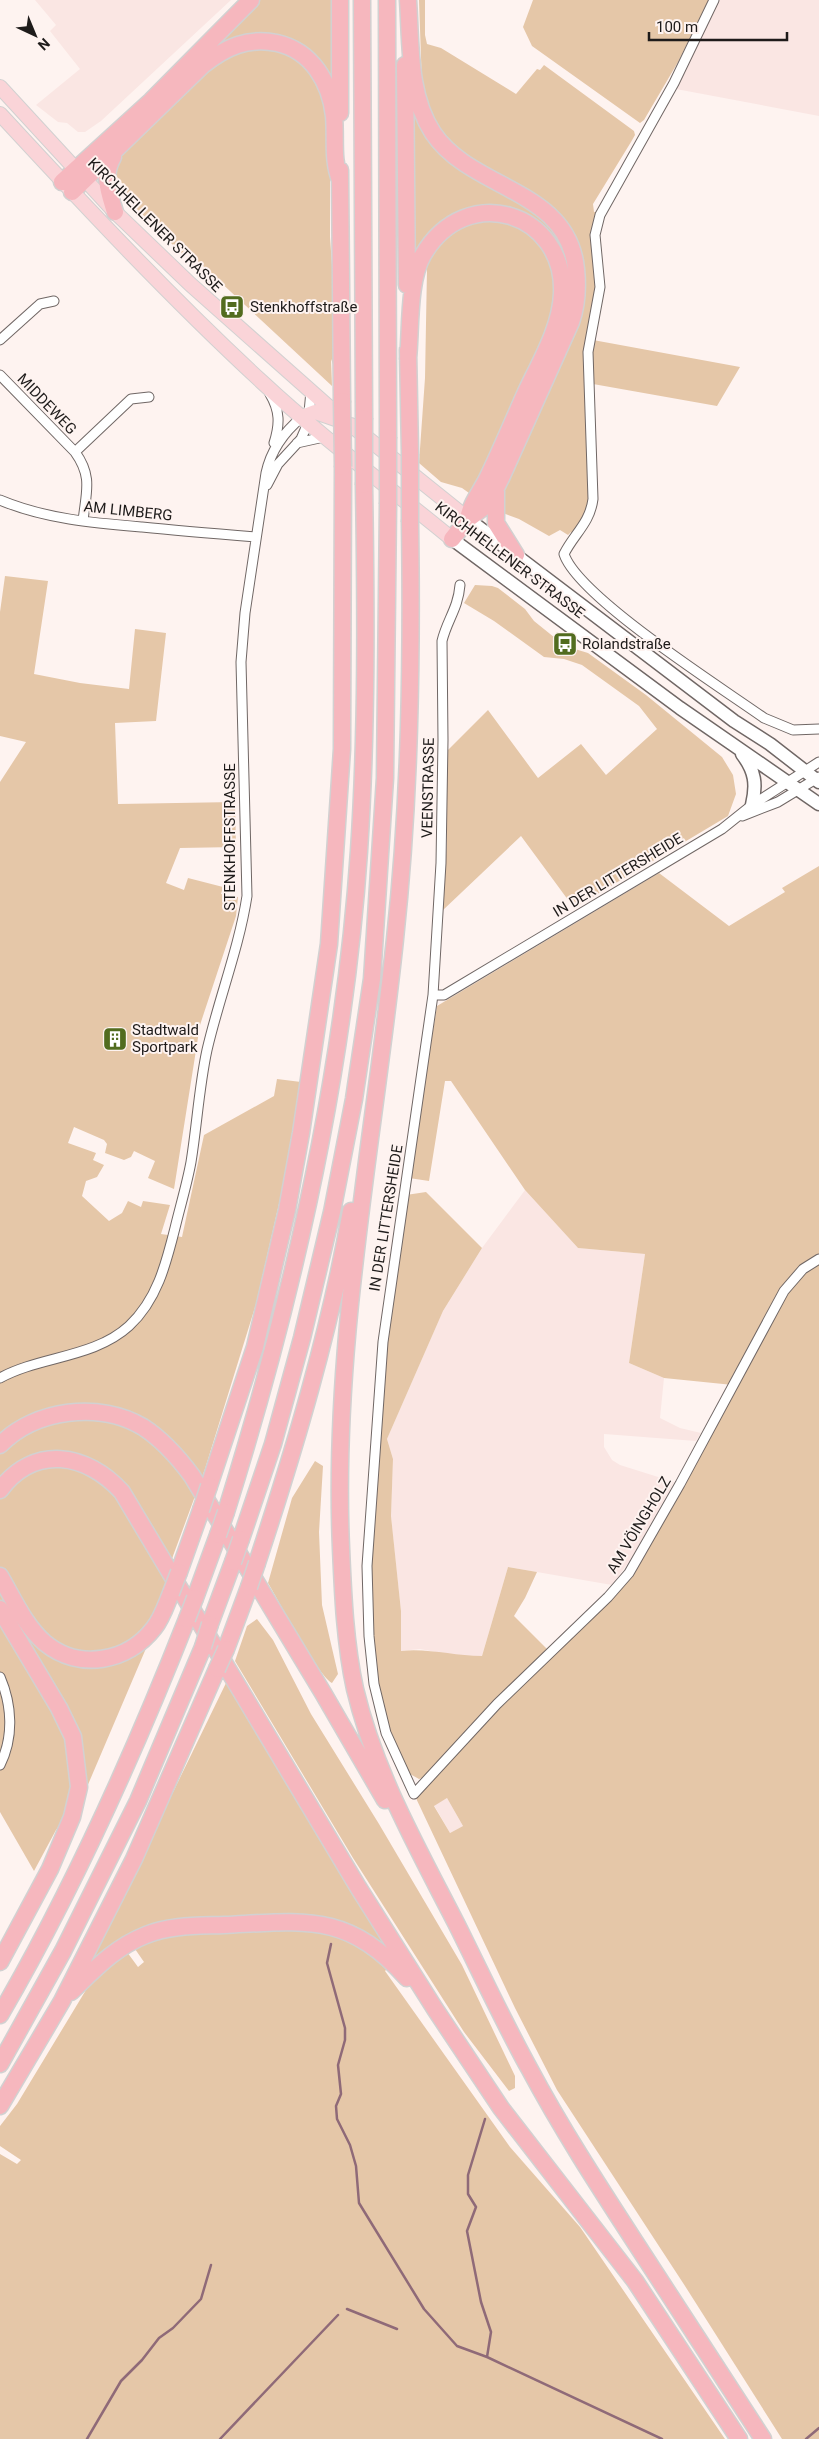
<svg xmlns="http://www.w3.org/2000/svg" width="819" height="2439" font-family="Roboto,sans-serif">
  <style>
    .built { fill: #fae6e3 }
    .green { fill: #e5c7a8; fill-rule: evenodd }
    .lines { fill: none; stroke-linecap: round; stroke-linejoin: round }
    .stream { stroke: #8f6a78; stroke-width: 2.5 }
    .street-casing { stroke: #706765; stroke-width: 11 }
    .secondary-casing { stroke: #706765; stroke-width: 15 }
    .primary-casing { stroke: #d2d1d1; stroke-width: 16 }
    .highway-casing { stroke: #d2d1d1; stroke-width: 19 }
    .street { stroke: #fff; stroke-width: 9 }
    .secondary { stroke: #fff; stroke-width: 12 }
    .primary { stroke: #fad4d8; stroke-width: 14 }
    .highway { stroke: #f6b7be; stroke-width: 16 }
    .highway-bridge-casing { stroke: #d2d1d1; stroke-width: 19; stroke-linecap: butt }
    .highway-bridge { stroke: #f6b7be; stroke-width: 16 }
    .labels { text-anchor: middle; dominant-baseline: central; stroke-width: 4; stroke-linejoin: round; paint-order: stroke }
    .street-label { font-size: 15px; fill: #1e1b1a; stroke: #fef3f0 }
    .poi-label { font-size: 15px; fill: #1e1b1a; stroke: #fef3f0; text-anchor: start }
  </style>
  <rect width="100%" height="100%" fill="#fef3f0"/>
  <path class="built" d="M35,0h196l-130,121 -16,11h-7l-11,-9 -9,-1 -22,-17 44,-36 -30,-38 6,-6z
    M718,0h101v116l-143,-27z
    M525,1190l53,58 67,6 -16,109 35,15 -4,40 20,10 21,5 -5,8 -92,-7v13l8,13 8,5 54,17 -43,77 -19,26 -104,-18 -26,89h-25l-37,-7 -20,2 1,-40 -10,-95 2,-57 -6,-20 56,-128 39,-63z
    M447,1798l16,28 -13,7 -16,-28z"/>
  <path class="green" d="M257,0h75l4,89 -11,-19 -78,-33 -117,92z
    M419,0h6v35l2,9 14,4 75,46 21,-25 3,1 4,-5 90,66 1,4 -4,7 -38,62 1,8h3l-2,82 -11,54 5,159 -15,28 -3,-3 -3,3 -8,-5 -11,6 -30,-17 -16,-6 1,-24 65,-149 1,-104 -92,-69 -32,-27 -15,-25 -9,-29z
    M533,0h176l-31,62 -34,58 -4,3 -108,-77 -9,-19z
    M244,47l44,4 29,25 13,49v112l5,70v63l-4,-11 1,27 -145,-135 -3,5 -54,-54 -5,-6 -3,-13 -10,-12 8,-16 83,-84z
    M414,105l12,24 109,79 30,38 7,45 -13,-39 -70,-43 -74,48z
    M493,220l25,6 17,12 16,23 5,38 -18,51 -63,137 -6,6 -7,-5 -21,-6 -22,-19 6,-85 2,-109h-2c13,-34 35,-44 68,-49z
    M593,340l147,27 -23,39 -124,-22z
    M5,576l43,5 -14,93 46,9 49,6 6,-60 31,4 -10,88 -41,2 3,81 117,-2 1,45 -56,1 -14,35 18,7 4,-12 35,9 -2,7 17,3 -2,19 -36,109 -26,164 -26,-11 7,-17 -21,-10 -3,6 -7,3 -19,-7 2,-9 -3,-4 -30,-13 -6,16 28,10 -3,7 11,5 -7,12 -11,4 -4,15 27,25 13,-8 6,-12 13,6 2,-6 27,4 -9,29 21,3 22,-102 70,-39 3,-17 24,3 -20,113 -25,109 -51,165 -32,87 -23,83 -66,155 -28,36 -22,41 -34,-59v-1030l26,-40 -26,-6v-124z
    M475,585l17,1 6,2 27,21 9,12 31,25 23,7 58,42 76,62 11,18 3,19 -8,22 -154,92 -53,-72 -79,75 5,-69v-91l41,-41 50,68 43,-34 25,31 51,-46 -18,-23 -57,-41 -18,-6 -20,-2 -50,-36 -30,-18z
    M819,866v1573h-37l-97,-153 -128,-196 -42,-82 -101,-214 215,-221 104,-188 -69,-7 -35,-15 16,-109 -67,-6 -53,-58 -74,-109h-6l-16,100 -20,-3 28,-172 222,-133 70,53 56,-34 -3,-4zM447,1798l16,28 -13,7 -16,-27z
    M426,1192l56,56 -39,63 -56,128 6,20 -2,57 10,95v40c27,-3 53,5 81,5l26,-89 29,5 -12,26 -11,18 33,33 -61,61 -61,67 -6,2 -9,-5 -18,-35 -6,-19 -12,-59 -4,-76 9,-180 27,-210z
    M315,1461l8,5 -4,66 3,73 16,69 -6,9c-16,-10 -52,-80 -64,-100l24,-85z
    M257,1619l16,21 38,74 68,110 83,141 53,111v12l-6,3 -45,-59 -111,-174 -118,-197 12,-35z
    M226,1683l61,97 102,171 -32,-24 -14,-4 -160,-2 -92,40z
    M298,1926l36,5 55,36 -4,4 125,176 70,80 145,212h-725v-285l17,10 4,-4 -21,-14v-20l17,-22 72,-119 24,-23 14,-10 11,15 6,-5 -9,-13c46,-23 112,-19 163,-23z"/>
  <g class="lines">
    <path class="stream" d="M331,1944l-4,19 18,65v12l-7,25 3,29 -5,12 1,13 13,26 6,21 3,37 65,106 33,37 30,11 175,82
      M485,2119l-17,56v19l8,13 -9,24 14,71 10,30 -4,25
      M347,2309l50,20
      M87,2439l34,-58 21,-21 17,-22 14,-10 28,-29 10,-34
      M220,2439l118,-124
      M806,2439l13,-11"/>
    <defs>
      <path id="street" d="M714,0l-40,83 -74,132 -5,20 5,52 -12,65 5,147c-3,24 -19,35 -29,55 14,43 158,134 200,164l29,12 26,-1
        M0,340l40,-36 14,-3
        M0,375l75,77c18,25 11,40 8,69
        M270,394c10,17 10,30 4,49
        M297,443l27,-6
        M75,452l56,-53 18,-2
        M267,485l11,-21 23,-25 7,-16 3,-32
        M0,500c45,19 94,23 142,27 38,4 76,7 114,10
        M460,585c-2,24 -13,35 -18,56l1,99 -2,123 -8,132 -50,347 -16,224 2,70 5,48 12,49 28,61 83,-90 111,-107 21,-24 51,-89 104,-193 19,-22 16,-10
        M742,816l36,-14 41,-25
        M433,995h11l278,-166 30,-24 67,-43
        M0,1378c40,-22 94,-20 129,-52 28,-26 37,-62 46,-98 5,-21 12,-44 16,-66 6,-37 8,-75 16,-112 12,-52 32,-102 40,-154l-6,-234 4,-49 21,-140c5,-23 18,-41 36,-56
        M0,1677c12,28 14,60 0,88"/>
      <path id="secondary" d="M468,519l266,202 36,23 49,38
        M452,539l228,169 139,96
        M742,754c13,17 15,30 10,51"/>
      <path id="primary" d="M0,87l115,125 75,72 150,133
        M0,114c85,92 170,183 262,268 60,56 127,105 190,157
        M302,417l13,-5 23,8
        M351,425l117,94"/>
      <path id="highway" d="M340,0v113
        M362,0l2,418
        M387,0l1,437
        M408,0c3,44 0,95 25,133 39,58 135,55 143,136 2,19 1,36 -5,53l-70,156 -13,26 -20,15 -16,20
        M405,65l2,220
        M113,157c-11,19 -4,35 2,55
        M340,170l2,231
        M62,182l89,-81 100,-101
        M72,192l131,-127c23,-18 45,-28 74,-22 35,8 53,39 57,73 2,22 -2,43 6,64
        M408,350l2,104
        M408,359c3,-30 0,-78 15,-104 43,-74 142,-43 139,38 -1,34 -22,69 -36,99 -13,29 -25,58 -39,87 -7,14 -16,24 -19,40
        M496,491v32l20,32
        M410,522c2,139 0,278 -15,417 -21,202 -63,404 -54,609 2,47 4,95 14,141 20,84 62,158 101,234 24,48 47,98 73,145 32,60 69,117 106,174 43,66 85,131 128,197
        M0,1445c35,-36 100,-44 143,-18 20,13 35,30 49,49l131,217 62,107
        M209,1486l46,-139 32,-137 14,-77 28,-189 13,-195 1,-282
        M0,1490c34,-46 87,-37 122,2l236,395 77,122 66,99 134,173 104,158
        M226,1512c67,-214 118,-436 133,-661 8,-122 7,-244 5,-366
        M241,1539l32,-95 29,-106 30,-126 22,-113 18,-120 13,-201 3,-274
        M257,1563c38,-115 73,-233 94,-352
        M179,1572l22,-62
        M0,1576c13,22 25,50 45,67 34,28 83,19 109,-15 8,-10 12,-23 17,-35
        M195,1598l23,-63
        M0,1609l59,99 14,29 6,50 -7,30 -22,52 -50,93
        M210,1624l23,-62
        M226,1649l23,-62
        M71,1992c23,-22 44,-45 75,-57 24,-10 52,-9 78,-10 82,-4 123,-13 183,53
        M0,2015c74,-127 133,-259 187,-396
        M0,2064l63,-113 75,-150 65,-154
        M0,2106l62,-105 72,-142 83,-190"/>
    </defs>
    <use href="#street" class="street-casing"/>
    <use href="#secondary" class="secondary-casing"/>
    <use href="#primary" class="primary-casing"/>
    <use href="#highway" class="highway-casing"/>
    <use href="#street" class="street"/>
    <use href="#secondary" class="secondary"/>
    <use href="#primary" class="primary"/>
    <use href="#highway" class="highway"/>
    <defs>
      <path id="highway-bridge" d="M342,401l1,66
        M364,418v67
        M388,437v67
        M410,454v68
        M201,1510l8,-24
        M218,1535l8,-23
        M233,1562l8,-23
        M249,1587l8,-24
        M171,1593l8,-21
        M187,1619l8,-21
        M203,1647l7,-23
        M217,1669l9,-20"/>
    </defs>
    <use href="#highway-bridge" class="highway-bridge-casing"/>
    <use href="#highway-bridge" class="highway-bridge"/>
  </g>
  <defs>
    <symbol id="bus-square" viewBox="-11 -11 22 22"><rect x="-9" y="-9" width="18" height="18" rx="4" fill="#526c1f" stroke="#fef3f0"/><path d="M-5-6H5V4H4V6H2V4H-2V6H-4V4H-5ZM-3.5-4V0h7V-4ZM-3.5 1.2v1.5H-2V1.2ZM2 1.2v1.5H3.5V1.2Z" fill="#fff"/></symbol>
    <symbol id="building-square" viewBox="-11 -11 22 22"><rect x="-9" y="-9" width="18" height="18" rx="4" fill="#526c1f" stroke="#fef3f0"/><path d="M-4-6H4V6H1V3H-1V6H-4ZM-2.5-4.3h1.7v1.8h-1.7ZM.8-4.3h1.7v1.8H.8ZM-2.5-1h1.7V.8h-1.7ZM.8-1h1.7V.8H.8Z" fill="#fff"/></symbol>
  </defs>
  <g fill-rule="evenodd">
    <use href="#bus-square" x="218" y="293" width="28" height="28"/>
    <use href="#bus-square" x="551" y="630" width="28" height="28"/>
    <use href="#building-square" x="101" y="1025" width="28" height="28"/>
  </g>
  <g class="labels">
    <g class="street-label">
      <text transform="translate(155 225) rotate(45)">KIRCHHELLENER STRASSE</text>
      <text transform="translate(47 404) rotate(46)">MIDDEWEG</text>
      <text transform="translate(128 511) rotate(6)">AM LIMBERG</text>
      <text transform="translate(510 560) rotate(37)">KIRCHHELLENER STRASSE</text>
      <text transform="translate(428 788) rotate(-89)">VEENSTRASSE</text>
      <text transform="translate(230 837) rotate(-90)">STENKHOFFSTRASSE</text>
      <text transform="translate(618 875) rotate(-31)">IN DER LITTERSHEIDE</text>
      <text transform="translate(386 1218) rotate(-81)">IN DER LITTERSHEIDE</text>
      <text transform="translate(639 1525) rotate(-59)">AM VÖINGHOLZ</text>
    </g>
    <g class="poi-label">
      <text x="250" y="307">Stenkhoffstraße</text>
      <text x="582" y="644">Rolandstraße</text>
      <text x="132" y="1030">Stadtwald<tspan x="132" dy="17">Sportpark</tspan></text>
    </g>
  </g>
  <g transform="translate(35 35) rotate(136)" stroke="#fef3f0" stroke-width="4" paint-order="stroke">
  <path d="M0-4L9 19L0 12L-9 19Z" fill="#1e1b1a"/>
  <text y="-8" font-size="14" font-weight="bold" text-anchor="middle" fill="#1e1b1a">N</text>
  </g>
  <path d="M649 32v8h138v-8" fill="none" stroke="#1e1b1a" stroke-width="2.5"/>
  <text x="656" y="32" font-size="15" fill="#1e1b1a" stroke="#fef3f0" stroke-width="4" paint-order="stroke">100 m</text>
</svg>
